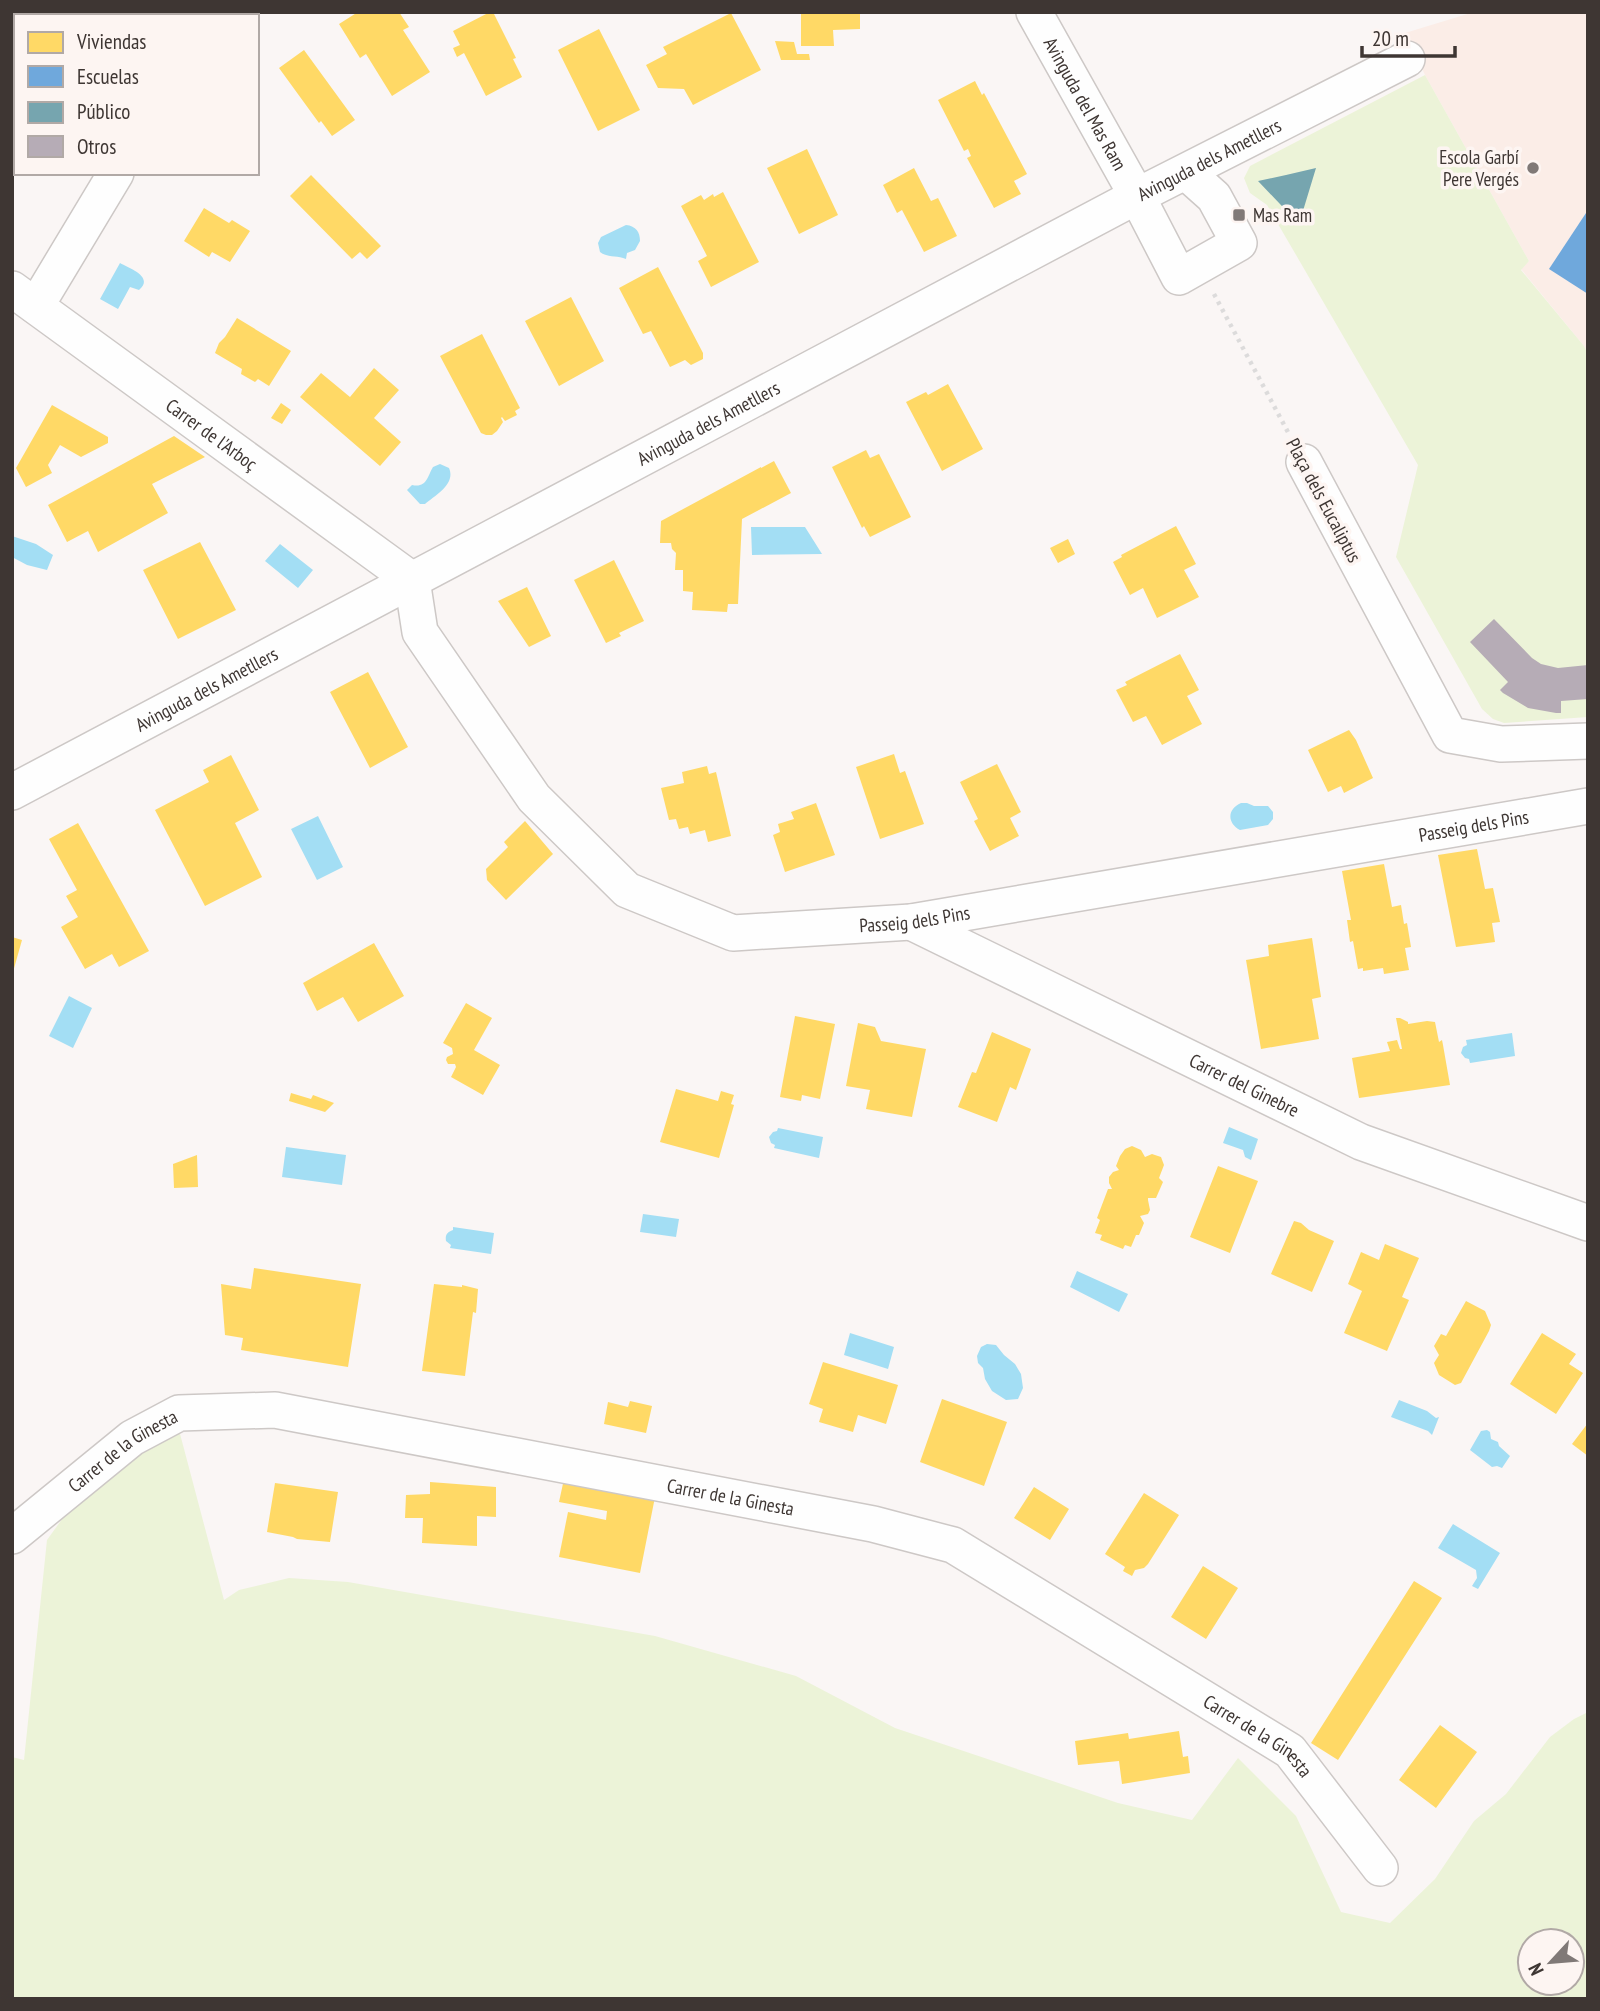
<svg xmlns="http://www.w3.org/2000/svg" width="1600" height="2011" font-family="'PT Sans Narrow',sans-serif">
  <style>
    .built { fill: #fbede7 }
    .green { fill: #ecf3d8; fill-rule: evenodd }
    .water { fill: #a3def4 }
    .homes { fill: #ffd966 }
    .schools { fill: #6fa8dc }
    .public { fill: #76a5af }
    .building { fill: #b6acb6 }
    .lines { fill: none; stroke-linecap: round; stroke-linejoin: round }
    .street-casing { stroke: #cdc8c6; stroke-width: 38 }
    .path { stroke: #dcdbdb; stroke-width: 4.5; stroke-dasharray: 3.5 5; stroke-linecap: butt }
    .street { stroke: #fefefe; stroke-width: 35 }
    .poi-dot { fill: #807977; stroke: #fdf5f2; stroke-width: 2.5 }
    .labels { text-anchor: middle; dominant-baseline: central; stroke-width: 7; stroke-linejoin: round; paint-order: stroke }
    .street-label { font-size: 19px; fill: #3e3633; stroke: #fdf5f2 }
    .poi-label { font-size: 19px; fill: #3e3633; stroke: #fdf5f2; text-anchor: end }
  </style>
  <rect width="100%" height="100%" fill="#faf6f5"/>
  <path class="built" d="M1474,12h114v342l-4,-8 -63,-77 8,-8 -104,-186 -20,-42z"/>
  <path class="green" d="M1425,75l104,186 -8,9 63,76 4,8v363l-84,6 -11,-4 -11,-10 -86,-152 22,-92 -151,-260 -17,-12 -6,-15 6,-12z
    M179,1430l45,170 15,-10 50,-12 59,4 307,54 141,40 99,52 223,75 74,17 46,-62 58,58 45,96 49,11 45,-44 39,-58 32,-27 44,-57 24,-18 14,-7v287h-1576v-242l12,3 23,-220 23,-32 59,-52zM1530,1941h42v42h-42z"/>
  <path class="water" d="M626,225c10,1 14,7 14,16l-5,9 -8,3 -1,6c-9,-4 -18,-1 -26,-7l-2,-9 3,-6z
    M120,263c11,6 34,14 19,27l-9,-3 -12,22 -18,-10z
    M440,464l9,4c7,16 -13,27 -24,36h-5l-13,-14 5,-5c15,3 15,-8 21,-18z
    M751,527h54l17,27 -70,1z
    M12,536l24,8 17,11 -6,15 -20,-5 -15,-8z
    M280,544l33,26 -15,18 -33,-27z
    M1241,803h6l7,3h14l5,6v7l-5,6 -28,5c-13,-7 -13,-21 1,-27z
    M318,816l25,51 -26,13 -26,-51z
    M69,996l23,12 -19,40 -24,-12z
    M1512,1033l3,23 -45,7 -1,-4 -4,-1 -4,-5 2,-6 4,-2 -1,-5z
    M1229,1127l29,12 -7,21 -6,-3 -2,-7 -20,-7z
    M778,1128l45,9 -4,21 -45,-10 1,-3 -4,-2 -2,-6 4,-5 4,-1z
    M286,1147l60,8 -4,30 -60,-8z
    M643,1214l36,5 -3,18 -36,-5z
    M453,1227l41,6 -3,21 -41,-6 1,-3 -5,-4c-1,-6 1,-9 7,-11z
    M1077,1271l51,23 -9,18 -49,-25z
    M850,1333l44,14 -6,22 -44,-14z
    M987,1344l9,1 8,10 11,9 6,10 2,14 -5,11 -12,1 -14,-9 -7,-12 -2,-11 -5,-5 -1,-7 4,-9z
    M1399,1400l28,11 9,7 3,-1 -7,18 -4,-4 -37,-14z
    M1487,1430l3,2 1,7 7,3 1,4 11,10 -8,12 -5,-2 -5,1 -22,-17 11,-19z
    M1453,1524l47,29 -22,36 -6,-3 5,-8 -1,-8 -38,-22z"/>
  <path class="homes" d="M358,12h41l10,15 -6,3 27,42 -38,24 -26,-42 -6,4 -21,-34z
    M490,12h3l23,46 -3,1 9,18 -36,19 -22,-43 -7,4 -4,-9 7,-3 -7,-14z
    M801,12h59v17l-27,1 1,16h-33z
    M731,13l30,57 -68,35 -9,-16 -26,-1 -12,-23 21,-11 -4,-7z
    M599,29l41,81 -42,21 -40,-81z
    M775,41l19,1 3,12h12l1,6h-29z
    M304,50l51,70 -23,16 -11,-15 -2,2 -40,-55z
    M975,81l7,14 2,-2 43,81 -13,7 7,13 -27,14 -27,-50 4,-2 -3,-7 -4,2 -26,-51z
    M807,149l31,66 -39,19 -32,-66z
    M914,168l17,33 7,-3 19,38 -33,16 -22,-42 -5,3 -14,-28z
    M311,175l70,71 -14,13 -7,-7 -8,7 -62,-63z
    M723,192l36,70 -48,25 -13,-26 9,-5 -26,-50 20,-11 3,5 9,-6 1,3z
    M204,208l25,15 3,-3 18,11 -20,31 -18,-10 -3,5 -25,-16z
    M658,267l45,86v6l-12,6 -6,-5 -15,7 -19,-36 -8,3 -24,-46z
    M571,297l33,64 -45,25 -34,-65z
    M237,318l54,33 -22,35 -11,-7 -3,3 -14,-8 1,-5 -27,-16 4,-10 6,-6z
    M482,334l38,74 -5,3 2,4 -12,6 -3,-4 -1,1 2,4 -6,9 -5,4h-6l-5,-2 -41,-77z
    M374,368l25,22 -25,28 27,24 -21,24 -80,-69 21,-24 29,24z
    M948,384l35,65 -41,22 -36,-69 20,-10 2,3z
    M281,403l10,7 -9,14 -11,-6z
    M52,405l56,32v6l-27,14 -21,-12 -12,20 4,8 -26,14 -10,-19z
    M174,436l31,21 -53,27 16,29 -70,39 -10,-21 -21,11 -19,-37z
    M866,450l4,8 9,-4 32,63 -41,20 -6,-11 -2,2 -30,-61z
    M774,461l17,32 -49,26 -4,85h-10l-1,8 -35,-2 1,-18 -10,-1v-21h-8l1,-17 -4,-4 -1,-6h-11l1,-22 100,-54v1z
    M1176,526l20,38 -12,6 15,27 -42,21 -14,-30 -13,7 -17,-33 9,-5 -1,-2z
    M1068,539l7,15 -17,9 -8,-15z
    M200,542l36,68 -58,29 -35,-69z
    M614,560l30,61 -25,12 2,3 -15,7 -32,-63z
    M527,587l24,49 -22,11 -31,-46z
    M1180,654l19,36 -12,6 15,28 -40,21 -16,-29 -13,6 -17,-32 11,-5 -2,-3z
    M368,672l40,75 -38,21 -40,-76z
    M1349,730l7,10 17,38 -29,15 -3,-7 -13,6 -20,-42z
    M894,754l6,19 5,-2 19,53 -44,15 -24,-72z
    M231,755l28,55 -24,13 27,54 -57,29 -50,-96 54,-28 -6,-12z
    M997,764l24,48 -11,6 9,18 -29,15 -16,-30 4,-2 -18,-37z
    M707,766l2,8 7,-2 15,64 -23,6 -3,-12 -15,4 -2,-7 -9,2 -3,-10 -7,1 -8,-32 23,-5 -2,-11z
    M816,803l19,52 -50,17 -12,-37 7,-3 -2,-8 16,-5 -3,-7z
    M525,821l28,33 -47,46 -19,-20 -1,-11 22,-22 -4,-5z
    M78,823l71,128 -30,16 -7,-13 -27,15 -24,-42 17,-10 -12,-21 11,-6 -28,-51z
    M1477,849l8,40 8,-1 7,34 -8,1 3,19 -39,5 -18,-92z
    M1384,864l8,43 9,-2 3,19 3,-1 4,24 -6,1 4,22 -25,4 -1,-6 -20,3v-3l-5,1 -5,-28 -3,1 -3,-22h4l-9,-49z
    M12,937l10,3 -9,32h-1z
    M1312,938l9,59 -9,2 7,40 -58,10 -15,-89 23,-4 -1,-11z
    M374,943l30,53 -46,26 -15,-25 -26,14 -14,-28z
    M466,1003l26,15 -18,32 26,15 -17,30 -32,-18 5,-10 -1,-3h-7l-2,-4 1,-3 6,-3 -1,-6 -9,-5z
    M795,1016l40,8 -15,75 -18,-4 -1,6 -21,-4z
    M1396,1018h4l8,4v2l19,-3 8,1 4,20 3,-2 1,5 7,40 -91,13 -7,-40 38,-7 -3,-9 10,-2 3,9h2z
    M858,1023l17,4 6,14 45,8 -14,68 -46,-8 4,-19 -24,-4z
    M992,1032l39,17 -15,41 -6,-3 -13,35 -39,-15 14,-35 4,1z
    M676,1089l42,12 3,-10 13,4 -3,9 3,1 -15,53 -59,-16z
    M291,1093l20,6 2,-4 21,8 -9,9 -36,-11z
    M1132,1146l9,4 4,7 7,-3 9,3 3,8 -5,13 4,4 -7,16h-8v2l2,10 -2,4 -8,2 4,7 -5,12h-3l-5,12 -6,-2 -2,4 -23,-9 2,-5 -7,-2 5,-13 -3,-2 11,-29h4l-3,-6v-6l4,-5 6,-2 -3,-4 4,-10 5,-7z
    M197,1155l1,32 -24,1 -1,-24z
    M1218,1166l40,15 -28,72 -40,-16z
    M1294,1221l7,2 8,7 25,11 -22,51 -41,-18z
    M1385,1244l34,14 -17,39 7,3 -22,51 -43,-18 18,-42 -14,-7 13,-32 18,8z
    M254,1268l107,16 -13,83 -107,-17 2,-12 -18,-3 -4,-51 30,5z
    M434,1284l28,3v-2l16,4 -2,24 -3,-1 -8,64 -43,-5z
    M1466,1301l19,10 6,14 -2,6 -28,52 -6,2 -16,-10 -5,-12 5,-8 -5,-9 7,-12 5,2z
    M1542,1333l34,21 -7,10 14,9 -27,41 -46,-30z
    M823,1362l75,23 -12,39 -28,-9 -5,17 -34,-10 4,-13 -14,-5z
    M942,1399l65,23 -23,64 -64,-24z
    M630,1401l22,5 -6,27 -42,-9 4,-22 20,5z
    M1588,1423v33l-16,-12z
    M564,1479l91,18 -15,76 -81,-16 9,-45 38,8 1,-9 -48,-9z
    M430,1482l66,5v30l-19,-1v30l-55,-3 1,-25h-18l1,-23 24,-1z
    M275,1483l63,9 -8,50 -33,-3 -4,-2 -26,-5z
    M1034,1487l35,22 -19,31 -36,-22z
    M1144,1493l35,22 -31,49 -4,4 -9,2 -3,6 -9,-5 2,-4 -20,-13z
    M1203,1566l35,22 -32,51 -35,-22z
    M1414,1581l28,17 -104,162 -27,-17z
    M1440,1725l37,27 -41,56 -37,-28z
    M1179,1731l4,26 5,-1 2,17 -68,11 -3,-23 -41,4 -3,-24 53,-8 1,6z"/>
  <path class="schools" d="M1588,210v84l-39,-25z"/>
  <path class="public" d="M1316,168l-17,56 -41,-43 28,-6z"/>
  <path class="building" d="M1494,619l38,39 9,6 17,4 30,-3v34l-27,2v12h-5l-28,-5 -25,-15 -3,-3 8,-8 -38,-40z"/>
  <g class="lines">
    <defs>
      <g id="street">
        <path id="s1" d="M1034,12l103,184 42,81 60,-34 -25,-46 -28,-25"/>
        <path d="M211,16l2,-4"/>
        <path id="s2" d="M12,289l400,291 8,52 114,166 93,92 106,43 178,-11 677,-116"/>
        <path d="M36,306l80,-133"/>
        <path d="M1304,462l146,273 51,9 87,-3"/>
        <path id="s3" d="M12,792l1125,-596 270,-137"/>
        <path id="s4" d="M911,922l450,220 227,81"/>
        <path id="s5" d="M12,1536l120,-98 47,-25 96,-3 598,114 80,21 337,206 90,117"/>
      </g>
    </defs>
    <use href="#street" class="street-casing"/>
    <path class="path" d="M1214,294l75,140"/>
    <use href="#street" class="street"/>
  </g>
  <g class="poi-dot">
    <circle cx="1533" cy="168" r="7"/>
    <rect x="1232" y="208" width="14" height="14" rx="3.5"/>
  </g>
  <g class="labels">
    <g class="street-label">
      <text stroke="none"><textPath href="#s1" startOffset="105">Avinguda del Mas Ram</textPath></text>
      <text stroke="none"><textPath href="#s3" startOffset="1354">Avinguda dels Ametllers</textPath></text>
      <text stroke="none"><textPath href="#s3" startOffset="788">Avinguda dels Ametllers</textPath></text>
      <text stroke="none"><textPath href="#s2" startOffset="247">Carrer de l'Arboç</textPath></text>
      <text transform="translate(1324 500) rotate(62)">Plaça dels Eucaliptus</text>
      <text stroke="none"><textPath href="#s3" startOffset="220">Avinguda dels Ametllers</textPath></text>
      <text stroke="none"><textPath href="#s2" startOffset="1743">Passeig dels Pins</textPath></text>
      <text stroke="none"><textPath href="#s2" startOffset="1176">Passeig dels Pins</textPath></text>
      <text stroke="none"><textPath href="#s4" startOffset="371">Carrer del Ginebre</textPath></text>
      <text stroke="none"><textPath href="#s5" startOffset="140">Carrer de la Ginesta</textPath></text>
      <text stroke="none"><textPath href="#s5" startOffset="768">Carrer de la Ginesta</textPath></text>
      <text stroke="none"><textPath href="#s5" startOffset="1356">Carrer de la Ginesta</textPath></text>
    </g>
    <g class="poi-label">
      <text x="1519" y="157">Escola Garbí<tspan x="1519" dy="22">Pere Vergés</tspan></text>
      <text x="1253" y="215" text-anchor="start">Mas Ram</text>
    </g>
  </g>
  <rect width="1600" height="2011" fill="none" stroke="#3e3633" stroke-width="28"/>
  <rect x="14" y="14" width="245" height="161" fill="#fdf5f2" stroke="#b1a9a6" stroke-width="2"/>
  <rect x="28" y="32" width="35" height="21" fill="#ffd966" stroke="#b1a9a6" stroke-width="2"/>
  <text x="77" y="49" font-size="21" fill="#3e3633">Viviendas</text>
  <rect x="28" y="66" width="35" height="21" fill="#6fa8dc" stroke="#b1a9a6" stroke-width="2"/>
  <text x="77" y="84" font-size="21" fill="#3e3633">Escuelas</text>
  <rect x="28" y="102" width="35" height="21" fill="#76a5af" stroke="#b1a9a6" stroke-width="2"/>
  <text x="77" y="119" font-size="21" fill="#3e3633">Público</text>
  <rect x="28" y="136" width="35" height="21" fill="#b6acb6" stroke="#b1a9a6" stroke-width="2"/>
  <text x="77" y="154" font-size="21" fill="#3e3633">Otros</text>
  <g transform="translate(1551 1962) rotate(244)"><circle r="33" fill="#fdf5f2" stroke="#b1a9a6" stroke-width="2"/>
  <path d="M0-5L12 26L0 18L-12 26Z" fill="#807977"/>
  <text y="-10" font-size="19" font-weight="bold" text-anchor="middle" fill="#3e3633">N</text>
  </g>
  <path d="M1362 46v10h93v-10" fill="none" stroke="#3e3633" stroke-width="3.5"/>
  <text x="1372" y="46" font-size="21" fill="#3e3633" stroke="#fdf5f2" stroke-width="5" paint-order="stroke">20 m</text>
</svg>
